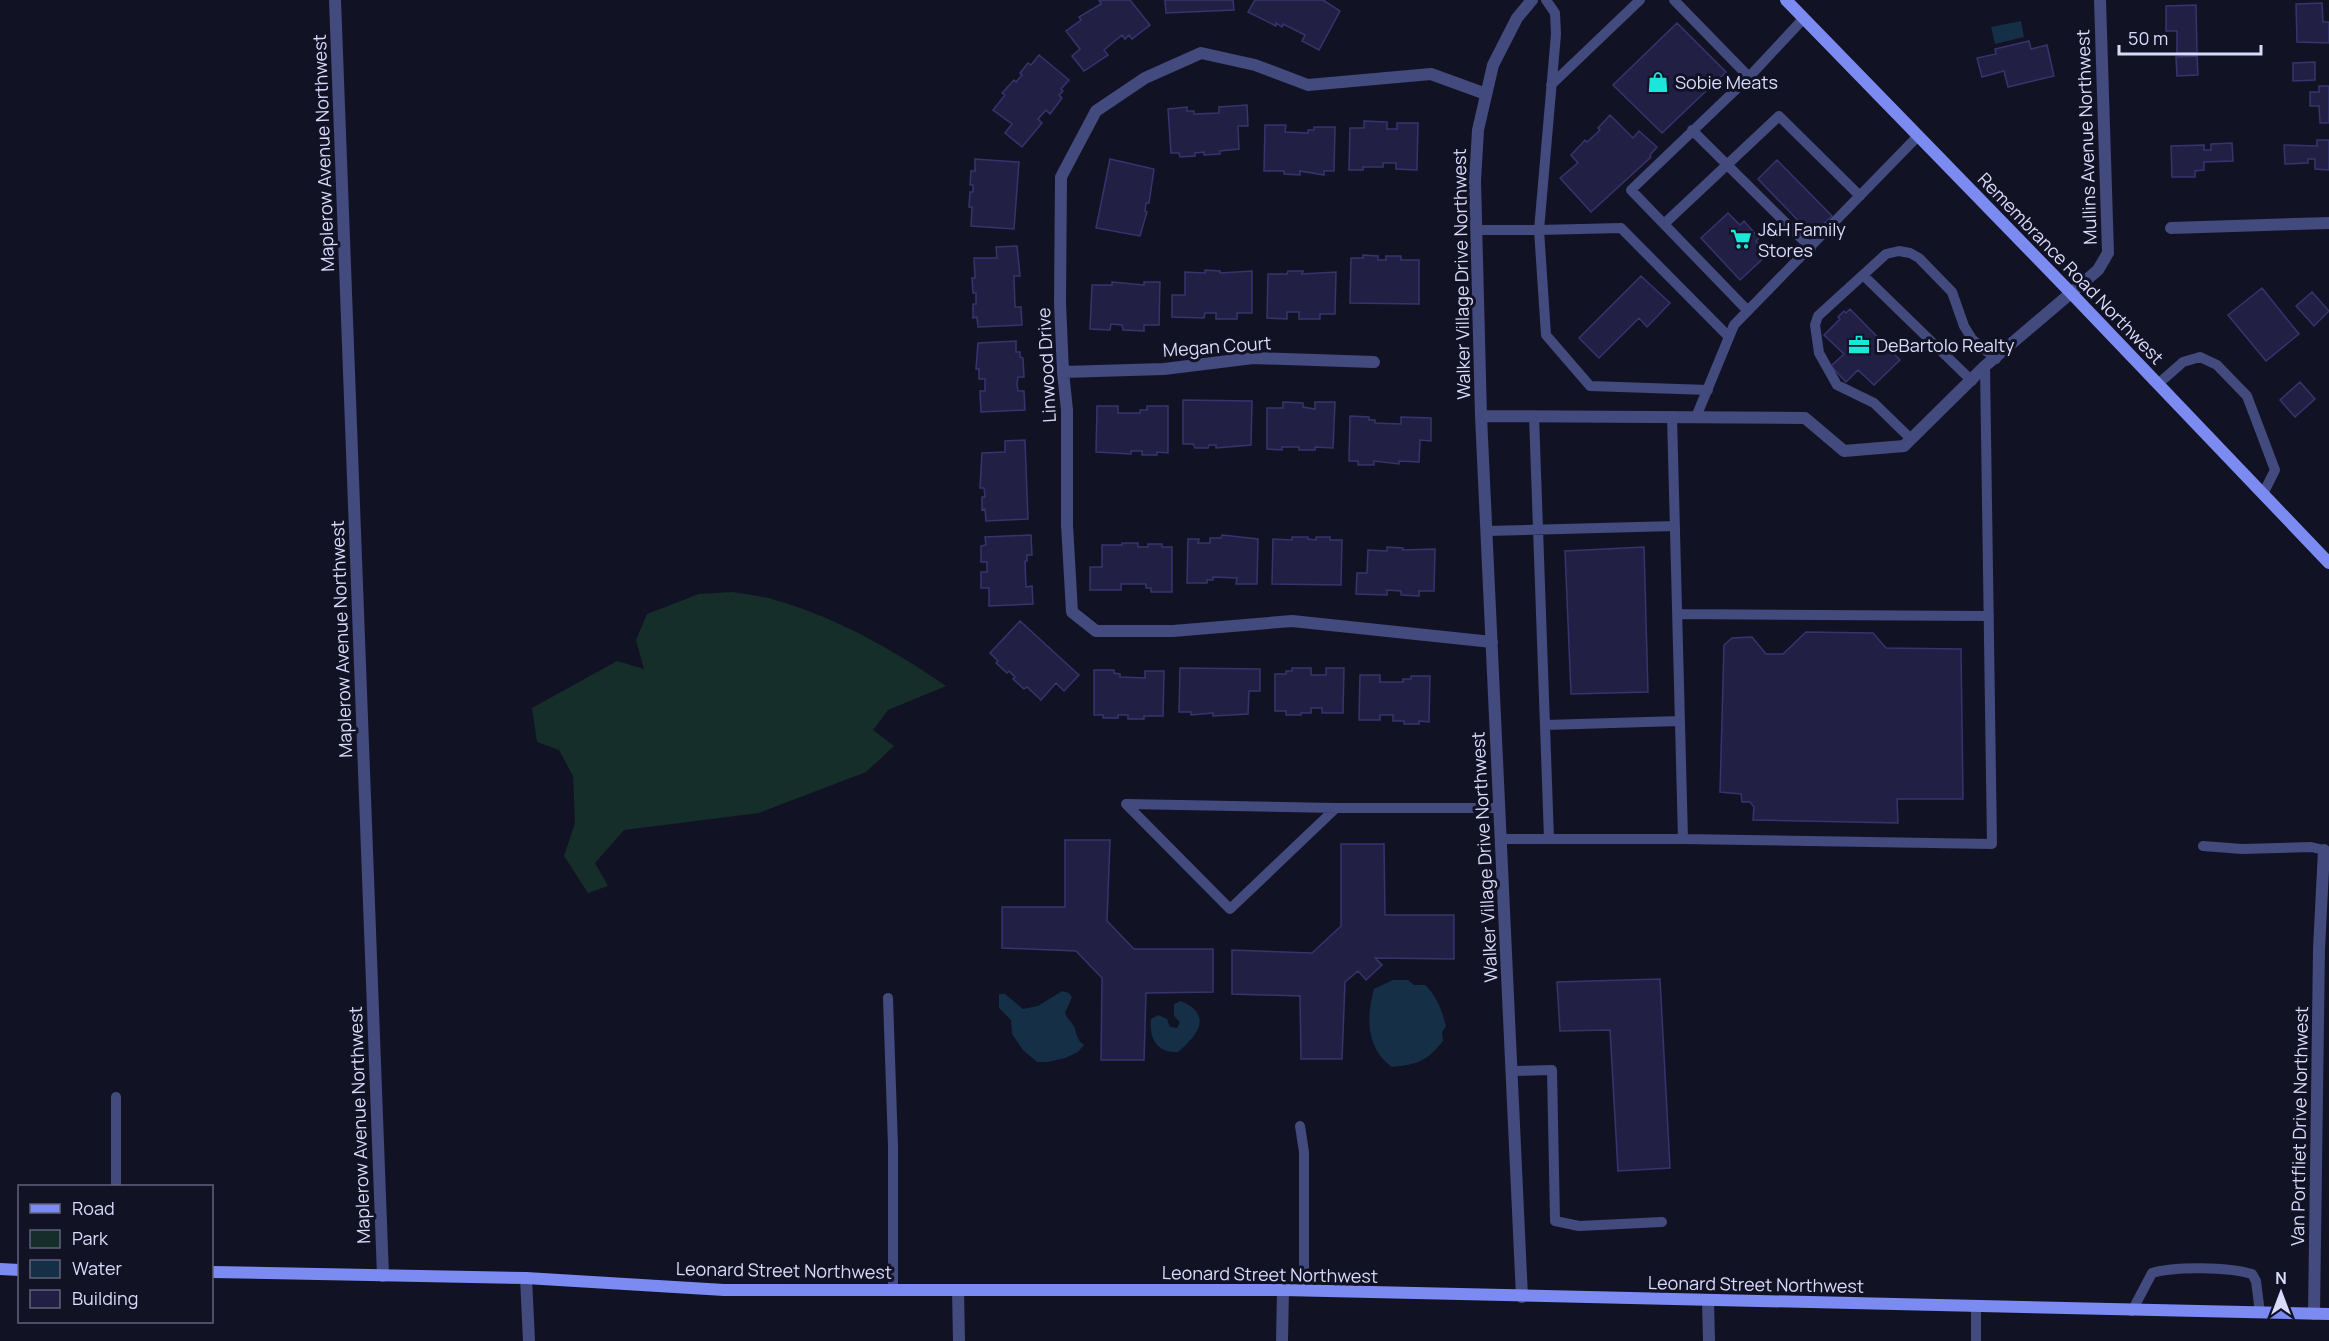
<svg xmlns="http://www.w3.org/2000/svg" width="2329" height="1341" font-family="Manrope,sans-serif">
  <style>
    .green { fill: #152e29 }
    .water { fill: #142f46 }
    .building { fill: #212044; stroke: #36346d; stroke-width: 1.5 }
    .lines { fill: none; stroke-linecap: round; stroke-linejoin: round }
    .lane { stroke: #424a7e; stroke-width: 10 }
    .street { stroke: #424a7e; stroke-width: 12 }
    .secondary { stroke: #7b8bf1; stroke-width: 12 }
    .labels { text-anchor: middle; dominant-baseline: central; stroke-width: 6; stroke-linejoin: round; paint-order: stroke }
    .poi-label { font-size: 18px; fill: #d9dbfb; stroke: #121225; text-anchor: start }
    .street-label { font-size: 18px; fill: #d9dbfb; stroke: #121225 }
  </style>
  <rect width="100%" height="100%" fill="#121225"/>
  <path class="green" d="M733,592c15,3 31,4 45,9 60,17 117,50 168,85l-58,24 -15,20 21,16 -28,26 -107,41 -135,17 -29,33 13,23 -20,7 -24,-37 11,-33 -2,-47 -14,-26 -22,-8 -5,-34 85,-47 27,8 -8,-29 11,-26 52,-20z"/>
  <path class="water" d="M2021,21l3,16 -29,7 -4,-17z
    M1393,980h15l6,5h11c12,11 17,26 21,41l-4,6 1,9c-17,21 -25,23 -51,26 -26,-19 -26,-50 -18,-78z
    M1062,991l7,2 3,4 -7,16c2,6 6,8 9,13 3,8 2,13 10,19l-6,7 -13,6 -17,4h-11l-14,-12 -11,-16 -1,-14 -12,-12v-14h6l18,15 15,-3z
    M1181,1001c33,14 16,35 -3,51 -21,1 -29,-13 -27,-33l7,-4 9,4 3,8 7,1 3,-6 -6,-6v-12z"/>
  <path class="building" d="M1130,0l20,25 -18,14 -3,-4 -4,4 -3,-4 -18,15 4,5 -24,16 -12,-15 8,-7 -14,-18 15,-11 -2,-3 22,-13 -2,-4z
    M1165,0h68l1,10 -68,3z
    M1255,0h68l17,11 -21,39 -17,-9 3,-6 -22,-11 -1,3 -6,-4v3l-28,-14z
    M2322,3l1,19h6v21l-32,-1 -1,-38z
    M2196,5l1,48h-20v-22h-11v-25z
    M1677,23l49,49 -64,61 -49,-48z
    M2029,41l2,8 16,-4 7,31 -46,11 -4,-16 -22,6 -5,-19 19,-4 -1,-5z
    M1039,55l30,25 -8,9 2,2 -4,4 3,3 -12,16 -4,-4 -8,9 4,4 -20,24 -17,-14 7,-9 -19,-14 12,-15 -3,-2 12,-13 2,2 6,-7 -2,-2 8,-10 3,2z
    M2197,56l1,19 -21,1 -1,-19z
    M2315,62v18l-22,1v-18z
    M2319,86h10v37h-9l-1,-17h-9v-14h9z
    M1247,105l1,21h-10l1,23 -19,2v3l-16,1v-3l-9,1v3l-15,1 -1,-4h-8l-3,-44 19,-2v4h7v3l25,-1v-6z
    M1610,115l23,23 6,-7 18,16 -7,8 1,2 -60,55 -31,-34 18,-15 -7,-8 14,-15 2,2 13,-12 -2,-2z
    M1364,121l23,1v7h10v-6h21l-1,47 -21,-1v-6h-13v4h-20v3h-14l1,-42h14z
    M1265,125h21l-1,7 23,1v-3h6v-3h21l-1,44h-10v4l-24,-4v4l-16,-1v-3h-20z
    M2317,140h12v30l-14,-1v-10h-7v4l-23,1 -1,-19 33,1z
    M2232,143l1,18 -29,1v8l-9,1v6h-23l-1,-31 33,-1v5h7v-6z
    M975,159l44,3 -5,67 -43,-3 1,-19h-3l1,-15h3v-7h-3l1,-14h4z
    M1110,159l44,10 -5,34h-3l-1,8 2,1 -7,24 -44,-8z
    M1777,160l55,56 -20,19 -54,-56z
    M1728,213l12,12 4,-4 15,17 -3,3 12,13 -28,26 -39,-42z
    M1017,246l3,30h-6l1,31h6l1,18 -44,2 -1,-10 -4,1v-14h3v-11h-3l-1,-15h3l-1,-20h23l-1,-11z
    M1363,255l15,1v4h8v-4h15v4h18v44l-69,-1 1,-45h12z
    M1205,270l15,1v2l32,-2v42h-15v6h-21v-6h-11l-1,5 -32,-1v-22h13v-23l20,1z
    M1288,271h15l-1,3 34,-2 -1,42h-15v5h-21v-7h-12v7l-20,-1 1,-44h19z
    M1641,276l29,27 -23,24 -8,-9 -40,40 -20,-20z
    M1112,282l32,3v-3h16l-1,43h-15v6l-21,-1 -1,-5 -11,-1 -1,6 -20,-1 2,-44h20z
    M2262,288l37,46 -33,27 -38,-46z
    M2312,292l17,19 -15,15 -18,-20z
    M1850,309l50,51 -26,25 -16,-15 -12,12 -15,-16 13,-12 -20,-19 16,-16 -2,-2 6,-6 2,2z
    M1016,341v11h4v5l3,1 1,19h-6l-1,7 1,7h6l1,19 -44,2 -1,-21h5v-12h-6v-10h-3l2,-26z
    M2300,382l15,17 -20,18 -15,-17z
    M1183,400l69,1 -1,44 -35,3v-3h-7l-1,3h-13l-2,-4h-10z
    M1283,402l20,1v4l12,2v-7h20l-2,46 -18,-1v3h-16v-3h-17v3l-15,-1v-41h16z
    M1097,406h21v7h22v-3h7v-4h21v47l-11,-1v3h-15v-4h-11v3l-35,-2z
    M1350,416l19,1v3h6v3l26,1v-7l30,1v23l-11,-1 -1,22 -20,-1v3l-25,-3v4h-16v-4h-9z
    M1025,440l3,79 -42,2 -1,-12 -3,1v-13h3l-1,-9h-4l2,-35 23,-1v-11z
    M1031,535l1,20h-5v6h-2l1,26 6,-1 1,18 -44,2v-18h-8v-16h6v-10h-6v-16l5,-1 -1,-8z
    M1222,535l36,4 -1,45h-21l1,-6 -24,-1v3h-6v3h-20l1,-44h11l-1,4h12v-5h11z
    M1292,537h16v2l8,1v-3h14v3h12l-1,45 -69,-1 1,-45 19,1z
    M1122,543h16v4h10v-3h14v3h10v45h-21v-4h-5v-4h-25v6h-31v-23h12v-22h20z
    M1387,547l16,1v2l32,-1 -1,42h-15v5l-18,-1v-4l-14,-1v5l-31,-1 1,-21h10l1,-23 19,1z
    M1644,547l4,145 -77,2 -6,-143z
    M1020,621l59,54 -15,16 -8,-8 -15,17 -14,-13 -3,2 -11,-10 2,-2 -6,-6 -2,2 -11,-10 2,-2 -8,-8z
    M1806,632l67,1 13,15 75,1 2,150h-66l1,24 -145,-3 1,-13 -4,-5h-8l-1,-8 -21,-2 4,-147 8,-7 20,-1 14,17h17z
    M1180,668l80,1v22h-11l-1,23 -35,2v-3l-22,2v-3h-12z
    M1292,668h19v7h15v-7h18l-1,45h-21v-5h-11v5h-10v2h-15v-4h-11v-37h11v-3h6z
    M1094,670h20v3l6,1v3l25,1v-7h19l-1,45h-19v3h-16v-4h-10v3h-15v-3h-9z
    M1360,675h20v7h23v-3h8v-3h19l-1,46 -10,-1v3h-15v-3h-11v-6h-13v5h-21z
    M1065,840h45l-3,81 27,28h79v43l-67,1 -2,67h-43l1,-82 -26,-27 -74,-3v-41h63z
    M1341,844h43l1,71h69v44l-79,-1 7,7 -16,15 -8,-9 -13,11 -3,77h-41l-1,-63 -68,-2v-44l80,3 29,-27z
    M1660,979l10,189 -52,3 -8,-141 -50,1 -3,-49z"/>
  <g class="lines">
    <path class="lane" d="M1674,0l75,77 55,-59
      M1551,85l89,-85
      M1692,130l119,118
      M1664,224l115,-108 81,80
      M1476,230h63l17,-196 -1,-21 -9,-13
      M1863,275l109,106
      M1748,311l-117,-121 118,-113
      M2158,384l25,-22 17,-5 17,8 30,31 28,74 -12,24
      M1708,390l-118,-4 -44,-51 -7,-105 82,-2 108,109
      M1534,416l15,423
      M1672,416l11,423
      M1696,417l38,-92 184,-189
      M1911,439l-37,-36 -37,-18 -18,-32 -4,-28 3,-9 68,-62 13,-3 11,2 9,5 33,34 12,34 8,13 24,20
      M1487,531l188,-5
      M1677,614l312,2
      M1545,725l135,-4
      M1126,804l210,4h164
      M1126,804l104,105 106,-101
      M1501,839h182l309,5 -7,-478
      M2203,846l39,3 69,-2 13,3
      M888,998l5,148v144
      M1512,1071l40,-1 3,151 24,5 83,-4
      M116,1097v89
      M1300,1126l4,26v139
      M1976,1306v35
      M2132,1311l20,-38c23,-7 76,-6 100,1l4,7 4,32"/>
    <path class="street" d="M335,0l48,1276
      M1486,94l-55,-20 -123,11 -53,-20 -54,-12 -56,25 -49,33 -35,66 -1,126 3,69 4,38v115l5,87 24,19h77l119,-10 200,21
      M2171,228l158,-5
      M1063,372l101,-3 89,-11 121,4
      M1481,416l324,2 39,33 60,-5 81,-80 113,-96 10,-17 -8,-253
      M526,1278l3,63
      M958,1290l1,51
      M1522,1297l-41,-881 -6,-235 3,-51 15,-65 24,-47 15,-18
      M1708,1301l1,40
      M2314,1314l5,-365 5,-99
      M1282,1341l1,-51"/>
    <path class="secondary" d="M1786,0l286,294 257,269
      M0,1269l20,1
      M212,1272l314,6 198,12h559l1046,24"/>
  </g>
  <defs>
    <symbol id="shop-bare" viewBox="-9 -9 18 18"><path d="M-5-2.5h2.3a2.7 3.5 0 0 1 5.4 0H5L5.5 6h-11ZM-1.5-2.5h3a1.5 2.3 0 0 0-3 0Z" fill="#1ae6d9" stroke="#121225" stroke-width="2.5" paint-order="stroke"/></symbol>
    <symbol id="supermarket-bare" viewBox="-9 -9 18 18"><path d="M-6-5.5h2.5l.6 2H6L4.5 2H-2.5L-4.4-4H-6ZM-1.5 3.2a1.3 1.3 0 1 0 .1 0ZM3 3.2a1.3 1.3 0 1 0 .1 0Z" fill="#1ae6d9" stroke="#121225" stroke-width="2.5" paint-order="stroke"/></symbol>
    <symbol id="office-bare" viewBox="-9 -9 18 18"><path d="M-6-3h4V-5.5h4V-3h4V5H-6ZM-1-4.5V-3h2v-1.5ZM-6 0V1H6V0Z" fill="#1ae6d9" stroke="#121225" stroke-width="2.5" paint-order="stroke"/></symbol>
  </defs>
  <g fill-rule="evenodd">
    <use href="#shop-bare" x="1643" y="67" width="30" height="30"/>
    <use href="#supermarket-bare" x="1726" y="224" width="30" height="30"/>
    <use href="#office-bare" x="1844" y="330" width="30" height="30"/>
  </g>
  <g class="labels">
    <g class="poi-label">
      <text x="1675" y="82">Sobie Meats</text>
      <text x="1758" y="229">J&amp;H Family<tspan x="1758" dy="21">Stores</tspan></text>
      <text x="1876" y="345">DeBartolo Realty</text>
    </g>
    <g class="street-label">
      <text transform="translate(2086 137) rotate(-92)">Mullins Avenue Northwest</text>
      <text transform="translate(323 153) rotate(-92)">Maplerow Avenue Northwest</text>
      <text transform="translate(2071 268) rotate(46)">Remembrance Road Northwest</text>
      <text transform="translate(1461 274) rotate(-91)">Walker Village Drive Northwest</text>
      <text transform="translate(1217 346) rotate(-4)">Megan Court</text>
      <text transform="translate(1046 365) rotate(-93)">Linwood Drive</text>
      <text transform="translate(341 639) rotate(-92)">Maplerow Avenue Northwest</text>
      <text transform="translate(1484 857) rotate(-93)">Walker Village Drive Northwest</text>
      <text transform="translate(359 1125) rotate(-92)">Maplerow Avenue Northwest</text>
      <text transform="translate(2299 1126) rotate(-89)">Van Portfliet Drive Northwest</text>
      <text transform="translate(784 1270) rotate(1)">Leonard Street Northwest</text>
      <text transform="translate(1270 1274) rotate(1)">Leonard Street Northwest</text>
      <text transform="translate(1756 1284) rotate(1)">Leonard Street Northwest</text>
    </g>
  </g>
  <rect x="18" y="1185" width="195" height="138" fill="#121225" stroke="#62627b" stroke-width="1.5"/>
  <rect x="30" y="1204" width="30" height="9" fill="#7b8bf1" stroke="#62627b" stroke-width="1.5"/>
  <text x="72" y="1215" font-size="18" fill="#d9dbfb">Road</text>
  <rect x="30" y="1230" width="30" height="18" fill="#152e29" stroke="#62627b" stroke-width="1.5"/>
  <text x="72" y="1245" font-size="18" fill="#d9dbfb">Park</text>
  <rect x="30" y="1260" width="30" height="18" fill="#142f46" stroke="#62627b" stroke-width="1.5"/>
  <text x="72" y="1275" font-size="18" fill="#d9dbfb">Water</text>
  <rect x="30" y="1290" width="30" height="18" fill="#212044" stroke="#62627b" stroke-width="1.5"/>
  <text x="72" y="1305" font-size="18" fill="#d9dbfb">Building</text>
  <g transform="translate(2281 1293)" stroke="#121225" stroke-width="4.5" paint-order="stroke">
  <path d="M0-4.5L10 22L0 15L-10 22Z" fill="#d9dbfb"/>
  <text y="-9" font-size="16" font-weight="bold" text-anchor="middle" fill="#d9dbfb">N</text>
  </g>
  <path d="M2119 45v9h142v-9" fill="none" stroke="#d9dbfb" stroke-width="3"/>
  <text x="2128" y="45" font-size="18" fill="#d9dbfb" stroke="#121225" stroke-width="4.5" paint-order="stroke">50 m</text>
</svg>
